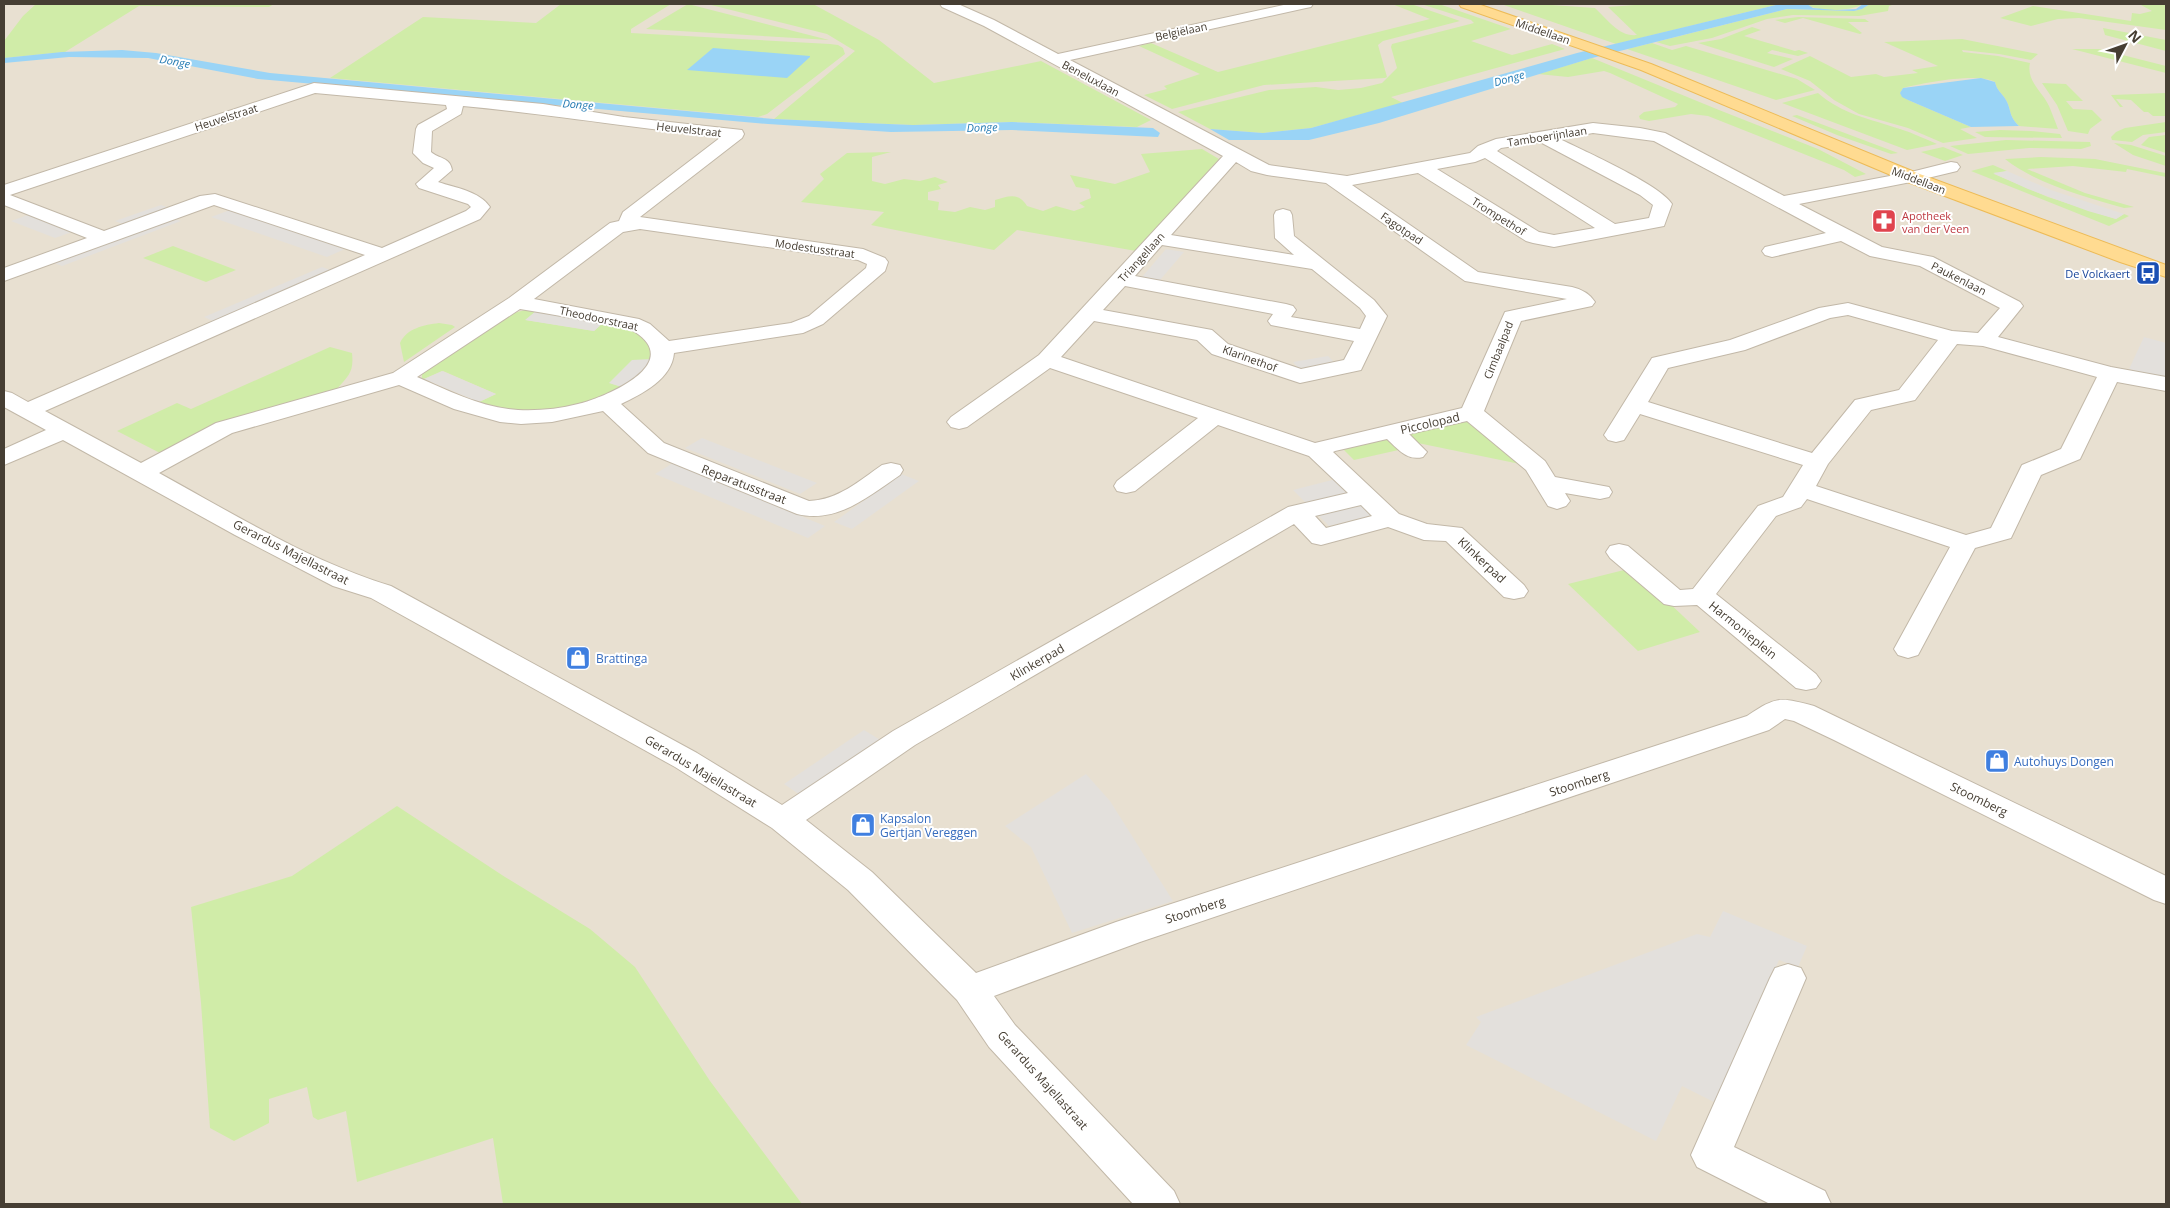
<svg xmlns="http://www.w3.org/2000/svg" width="2170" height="1208" font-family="'Open Sans',sans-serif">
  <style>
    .residential { fill: #e8e0d1 }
    .green { fill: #d0eca8 }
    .parking { fill: #e3e0dc }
    .water { fill: #9ad4f6 }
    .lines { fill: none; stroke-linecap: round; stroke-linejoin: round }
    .minor-casing { stroke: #c2b8a8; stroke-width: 2 }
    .major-casing { stroke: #edbb57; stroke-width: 2 }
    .minor { fill: #fff; fill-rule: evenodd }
    .major { fill: #ffdb91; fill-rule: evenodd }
    .labels { text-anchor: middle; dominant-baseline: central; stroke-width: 4; stroke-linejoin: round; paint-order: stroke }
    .far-street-label { font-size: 11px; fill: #463e33; stroke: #fff }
    .far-water-label { font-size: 11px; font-style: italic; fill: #237ab2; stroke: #fff }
    .far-health-label { font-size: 11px; fill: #be3a42; stroke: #fff; text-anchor: start }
    .far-transit-label { font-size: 11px; fill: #164399; stroke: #fff; text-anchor: end }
    .street-label { font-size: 12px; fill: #463e33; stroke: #fff }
    .shop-label { font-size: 12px; fill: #366cbe; stroke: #fff; text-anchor: start }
  </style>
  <rect width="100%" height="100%" fill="#f3eee3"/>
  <path class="residential" d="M4,4h2162v1200h-2162z"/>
  <path class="green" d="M36,4h238l-5,3 -130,-1 -74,46 -61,6v-17l19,-25z
    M561,4h110l-40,25v4l199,11 8,1 5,3 2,6 -78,60 -9,3 -428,-39 93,-61 113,6z
    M688,4l141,36 -183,-11z
    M707,4h106l66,36 55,43 107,-22 110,59 -14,7 -125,-5 -99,3 -50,-2 -89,-4 81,-68 -28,-17z
    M1392,4h19l49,17 -77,20 -5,4 9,32 -2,1 -121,7 -92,24 -28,-14 23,-6 -3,-3 36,-12 -61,-28 12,-3 67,29 212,-53z
    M1421,4h18l72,25 -40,12 41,14 40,-11 13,5 -174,48 12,6 -92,25 -48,5 -53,-4 -32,-17 91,-22 47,-3 22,3 23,-2 21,-5 15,-15 -6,-21 1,-3 82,-21 -3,-3z
    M1501,4h36l58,4c13,12 24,29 42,27l-29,-28 40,-3h132l-164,40z
    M1807,4h56c-10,7 -47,9 -56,0z
    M1870,4h25l-6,2 -1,5 -29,5 -66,-1 -26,4 -55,19 -42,8 -14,-4 131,-33 67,2 8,-2z
    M2143,4h23v26l-87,-12 -21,1 -27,7 -31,-8 33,-12 98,15 1,-8 8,1 12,-3 -11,-6z
    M1798,17l67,2 4,3h-21l14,11 -2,1 -57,-16 -18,5 -10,-3z
    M1752,27l9,3 -17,6 51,15 4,-1 9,3 -10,3 -26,-6 -5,3 26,6 -19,8 -76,-24 23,-4z
    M2103,28l63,12v11l-61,-16z
    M1962,39l76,15 -7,6 -32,-6 -37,-4 1,2 35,4 32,7c-4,18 12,28 19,43 3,7 6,15 9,23l-39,-3c-11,-11 -7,-15 -13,-26 -4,-7 -9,-9 -11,-18 -16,-10 -73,1 -92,6l-3,5 8,7 63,27 -11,2 17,9 -34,5 -35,-15 -49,-14 -25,-14 -24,-19 -29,-12 29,-13 41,21 25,-3 8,3 34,-4 -6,-3 26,-4 -54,-24z
    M1652,43l20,7 14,-4 111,33 18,11 -39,10 -149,-51z
    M2072,49h27l67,17v7z
    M1592,58l127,52 99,39 48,25 -11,3 -11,-7 -136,-54 -17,-2 -42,7 -9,-2 -1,-3 5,-4 31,-5 3,-3 -68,-31 -6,-2 -36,6 -30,-3z
    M2042,83l24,1 17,17h-17l7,8 19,1 10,10 -12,9 -2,5 -20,-3 -11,-26z
    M1818,93c24,21 52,26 82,36 13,4 25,10 37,15l-30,6 -125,-47z
    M2166,93v23h-13l-5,-4h-4l-13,-12 -15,-1 7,8h-3l-9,-12z
    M1797,115l101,38 -7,1 -54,-19 -45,-19z
    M2166,122v10l-23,3 -11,7 -20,-2 -1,-3 5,-5 9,-4z
    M2000,130l31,1 29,3 2,4 -77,-1 -10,-5z
    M2166,135v18l-25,-8 8,-8z
    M2006,140l84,2 1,4 -10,3 -52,-1 -61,6 -18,-8z
    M2114,143l17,2 35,11v10l-33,-11z
    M1943,147l20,8 -18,6 -24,-9z
    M1202,149l17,10 -83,92 -119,-21 -23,20 -123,-25 13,-13 -83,-10 23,-23 -4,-5 27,-21 44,-1 -19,5v24l13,3 19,-5 16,2 15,-4 13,5 -10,3 3,4 -13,3v8l11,2 -1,8 17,2 15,-5 15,3 10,-3v-7c13,-4 24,-8 32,6l16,5 13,-5 18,5 11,-4 -6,-4 12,-5 -2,-9 -13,-2 -6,-12 45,9 35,-12 -9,-18z
    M2041,157l54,2 65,13 6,1v4l-39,-8 -1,3 -53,-6 -46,3 58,24 49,14 -10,1c-37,-11 -88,-24 -119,-49z
    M1993,165l14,6 -13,3 54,23 68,22 8,-5 5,2 -20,10 -138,-55z
    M173,246l63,24 -30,12 -63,-24z
    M525,310l11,1 -10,9 68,11 10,-9c14,4 36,7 45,21 2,4 2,11 3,16l-42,24 15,5c-51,21 -92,31 -146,14l17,-8 -53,-23 -19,8 -2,-1v-8l88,-56z
    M439,323l13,2 3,2 -51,35 -4,-19c7,-15 24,-18 39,-20z
    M330,347l22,6c2,19 -3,22 -15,36l-177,64 -43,-22 60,-28 14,6z
    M1469,419l51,45 -112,-23 -7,-7z
    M1390,437l13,12 -49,11 -12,-12z
    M1632,568l68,64 -62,19 -70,-67z
    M397,806l108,71 85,52 45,38 75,114 92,123h-299l-10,-66 -136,44 -11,-71 -28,9 -5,-3 -6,-30 -38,12v24l-35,18 -24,-13 -9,-125 -10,-96 101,-31z"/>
  <path class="parking" d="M2007,171l44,19 73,24 -8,5 -28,-8 -60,-22 -35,-16z
    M161,205l9,3 -45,17 -10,-4z
    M230,210l115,39 -18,8 -116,-40z
    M28,215l44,17 -17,6 -44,-17z
    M168,217l13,4 -119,45 -13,-5z
    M1166,249l18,3 -24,28 -18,-3z
    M322,267l11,4 -118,51 -11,-5z
    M536,311l68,11 -10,9 -69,-11z
    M2144,337l22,6v36l-37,-10z
    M1328,356l7,7 -36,6 -6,-7z
    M652,359l-3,8 -24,21 -16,-5 23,-23z
    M442,371l54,23 -17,8 -55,-23z
    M702,438l115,45 -17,11 -115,-46z
    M673,463l152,63 -17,12 -153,-64z
    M901,474l18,7 -67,48 -18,-7z
    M1336,479l37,36 -44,11 -36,-36z
    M864,730l18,11 -79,56 -19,-13z
    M1086,774l24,27 63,100 -101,32 -41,-86 -26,-21z
    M1723,911l84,35 -9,21 -19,-7 -63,143 -34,-17 -26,55 -190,-96 15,-23 -5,-5 221,-83 13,3z"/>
  <path class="water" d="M1780,4h27l6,4 23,2 20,-1 7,-5h7l-8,5 -8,2 -67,-2 -195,49 -213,65 -70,17h-80l-19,-11 53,4 48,-5 266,-75z
    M713,48l97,8v1l-23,21 -100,-8z
    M122,50l34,3 114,20 504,46 89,4 50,2 99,-3 141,6 7,5 -2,4 -146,-7 -121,2 -123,-8 -510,-45 -110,-21 -79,-1 -65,6v-5l58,-6z
    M1981,78l14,4c2,9 7,11 11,18 6,11 2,15 13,26l-48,1 -63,-27 -6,-3 -2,-4 3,-5z"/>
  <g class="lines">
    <defs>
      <path id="minor" d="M940,4h18l36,16 64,34 230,-50h25l-2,3 -5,1 -236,52 199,105 78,11 123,-23 8,-7 18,-7 97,-16 47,5 25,5 119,63 127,-24 40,-10 6,1 3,4 -3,4 -46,11 -112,22 83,43 51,10 87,45 3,4 -25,31 113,30 55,10v14l-49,-9 -37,77 -39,16 -30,63 -36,10 -57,107 -10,3 -10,-3 -4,-6 56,-102 -143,-48 -6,8 -25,9 -60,78 100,80 5,7 -5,7 -10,2 -10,-2 -99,-83 -23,1 -10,-2 -54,-46 -4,-6 4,-6 9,-2 9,2 52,44 13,-1 65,-83 25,-9 20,-32 -163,-51 -16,26 -8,2 -8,-2 -4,-5 48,-77 78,-18 89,-32 29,-5 104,28 26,2 22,-25 -80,-42 -50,-10 -29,-15 -69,16 -7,-2 -3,-4 3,-4 61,-14 -172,-92 -61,-8 -33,6c24,12 99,45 112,65l-8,22 -110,21 -21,-4 -7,-2 -108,-68 -66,12 126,87 94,15c9,2 18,7 23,15l-3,4 -71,15 -37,90 61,50 10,16 54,10 3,5 -3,5 -9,2 -35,-6 5,8 -4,5 -9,3 -9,-3 -22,-36 -59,-49 -58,13 18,18 -4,5c-16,4 -24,-7 -36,-18l-52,12 -2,1 66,62 28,10 35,4 62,57 4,6 -4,6 -10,2 -10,-2 -58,-56 -22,-1 -36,-13 -67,18 -9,-2 -18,-19 -379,221 -109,75 66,52 104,101 140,-51 631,-206c30,-20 32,-19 67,-10l352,170v28l-12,-4 -320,-160 -40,-19 -9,-2 -16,11 -629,212 -146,54 21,29 159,166 6,13h-47l-144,-157 -32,-47 -109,-110 -76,-62 -97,-61 -304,-169 -38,-12 -98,-51 -172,-95 -59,25v-16l42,-19 -42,-23v-16l8,2 16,9 337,-147 -151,-50 -210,76v-13l83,-30 -83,-33v-20l310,-102 229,21 81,13 118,13 2,4 -2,4 -102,79 223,32 22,9 3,4 -3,9 -62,53 -20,9 -129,20c-2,26 -32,41 -53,51l43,39 145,58c29,-1 50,-20 73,-36l9,-2 9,2 3,5 -3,5c-31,21 -63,49 -103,39l-149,-61 -45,-42 -51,11 -31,2 -21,-2 -46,-13 -55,-24 -167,48 -73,40c75,41 150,88 232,113l306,167 85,52 111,-74 395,-224 60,-14 -39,-37 -91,-31 -83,66 -9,2 -9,-2 -3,-5 3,-5 81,-63 -148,-50 -83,59 -8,2 -8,-2 -4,-5 4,-5 88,-62 184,-199 -239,-130 -42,-19zM315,93l131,12 1,4 -29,16 -2,4 -3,24 10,10 11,5 -18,16 3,4 49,16 3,3 -5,4 -84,37 -167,-54 -15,2 -96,35 -94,-36zM463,106c86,8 172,22 258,31l-98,75 -4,9 -9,2 -101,75 -116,75 -177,50 -75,40 -96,-52 435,-192 10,-12c-11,-16 -34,-19 -52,-25l14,-12c-2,-13 -13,-11 -21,-18l1,-21 29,-17zM1540,142l100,53 13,10 -4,13 -34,6 -118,-73 4,-3zM1485,158l110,70 -41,7 -15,-3 -102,-63 38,-7zM1236,162l15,9 16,4 59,8 139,98 102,18 -62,13 -43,96 -147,35 -254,-86 33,-36 103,19 15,14 88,29 61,-13 26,-54 -13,-16 -80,-64 -2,-21 -2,-4 -7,-2 -7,2 -2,4 1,23 19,17 -123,-20zM640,229l218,31 9,4 -1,4 -57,48 -18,7 -122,18 -19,-17 -11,-5 -105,-20 89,-67zM1162,245l150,24 48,39 6,8 -6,13 -69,-12 5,-7 -3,-4 -7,-2 -151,-28zM1125,286l148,28 -5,7 3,4 83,16 -10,19 -43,9 -73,-25 -16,-14 -109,-20zM520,309c30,5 60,10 89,16 9,2 18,2 26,7 49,32 -29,65 -57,72 -19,5 -40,7 -60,6 -36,-2 -68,-19 -101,-33zM1848,315l90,25 -39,50 -44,10 -43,53 -164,-51 20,-34 77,-18 85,-32zM1957,344l26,2 114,31 -36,72 -39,16 -31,63 -25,7 -150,-49 12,-22 43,-54 44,-10zM1361,505l11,11 -46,12 -11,-12z
        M1788,964l13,4 5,10 -72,169 91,44 6,13h-61l-73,-37 -6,-12 79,-177 5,-10z"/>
      <path id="major" d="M1459,4h19l173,60 266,109 249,92v12l-46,-15 -215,-81 -264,-111 -180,-63z"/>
    </defs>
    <use href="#minor" class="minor-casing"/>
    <use href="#major" class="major-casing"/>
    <use href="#minor" class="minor"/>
    <use href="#major" class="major"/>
  </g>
  <defs>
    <symbol id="pharmacy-square" viewBox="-11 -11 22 22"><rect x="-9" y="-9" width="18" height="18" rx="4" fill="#e0444e" stroke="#fff"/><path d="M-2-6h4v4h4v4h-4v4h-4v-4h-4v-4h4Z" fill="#fff"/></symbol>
    <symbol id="bus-square" viewBox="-11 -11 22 22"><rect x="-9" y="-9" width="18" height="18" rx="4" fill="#1a4fb4" stroke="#fff"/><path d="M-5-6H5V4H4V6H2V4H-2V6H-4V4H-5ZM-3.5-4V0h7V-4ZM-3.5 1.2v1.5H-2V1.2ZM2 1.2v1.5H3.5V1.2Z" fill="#fff"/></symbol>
    <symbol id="shop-square" viewBox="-11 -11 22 22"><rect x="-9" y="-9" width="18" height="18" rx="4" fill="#3f7fe0" stroke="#fff"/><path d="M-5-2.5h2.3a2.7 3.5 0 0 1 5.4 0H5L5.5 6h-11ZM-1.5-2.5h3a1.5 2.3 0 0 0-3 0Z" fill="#fff"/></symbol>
  </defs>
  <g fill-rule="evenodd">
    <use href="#pharmacy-square" x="1870" y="207" width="28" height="28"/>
    <use href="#bus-square" x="2134" y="259" width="28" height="28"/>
    <use href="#shop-square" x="564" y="644" width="28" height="28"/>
    <use href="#shop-square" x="1983" y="747" width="28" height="28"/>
    <use href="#shop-square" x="849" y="811" width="28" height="28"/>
  </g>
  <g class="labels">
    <g class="far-street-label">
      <text transform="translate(1181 31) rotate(-12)">Belgiëlaan</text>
      <text transform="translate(1543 31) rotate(19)">Middellaan</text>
      <text transform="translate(1091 78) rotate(28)">Beneluxlaan</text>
      <text transform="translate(226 117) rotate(-18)">Heuvelstraat</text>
      <text transform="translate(689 129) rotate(6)">Heuvelstraat</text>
      <text transform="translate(1547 136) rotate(-9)">Tamboerijnlaan</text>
      <text transform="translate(1919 180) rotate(21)">Middellaan</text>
      <text transform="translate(1499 216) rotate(32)">Trompethof</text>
      <text transform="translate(1402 228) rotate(34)">Fagotpad</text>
      <text transform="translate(815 248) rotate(8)">Modestusstraat</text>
      <text transform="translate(1141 257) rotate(-48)">Triangellaan</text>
      <text transform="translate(1959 278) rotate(27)">Paukenlaan</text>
      <text transform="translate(599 318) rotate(12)">Theodoorstraat</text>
      <text transform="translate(1498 350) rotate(-68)">Cimbaalpad</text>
      <text transform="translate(1250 358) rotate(20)">Klarinethof</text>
    </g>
    <g class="far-water-label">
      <text transform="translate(175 61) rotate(10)">Donge</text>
      <text transform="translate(1509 78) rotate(-16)">Donge</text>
      <text transform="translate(578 104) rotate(5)">Donge</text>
      <text transform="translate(982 127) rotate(-2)">Donge</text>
    </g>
    <g class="far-health-label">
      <text x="1902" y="215">Apotheek<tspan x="1902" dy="13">van der Veen</tspan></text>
    </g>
    <g class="far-transit-label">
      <text x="2130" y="273">De Volckaert</text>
    </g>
    <g class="street-label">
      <text transform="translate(1430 423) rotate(-13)">Piccolopad</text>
      <text transform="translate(744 484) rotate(21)">Reparatusstraat</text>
      <text transform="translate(291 552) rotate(27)">Gerardus Majellastraat</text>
      <text transform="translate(1482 560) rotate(43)">Klinkerpad</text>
      <text transform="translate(1743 630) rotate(39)">Harmonieplein</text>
      <text transform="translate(1037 662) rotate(-30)">Klinkerpad</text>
      <text transform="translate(701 771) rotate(31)">Gerardus Majellastraat</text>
      <text transform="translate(1579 783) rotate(-18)">Stoomberg</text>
      <text transform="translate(1979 799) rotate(26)">Stoomberg</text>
      <text transform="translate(1195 910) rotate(-18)">Stoomberg</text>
      <text transform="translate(1043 1080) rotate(48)">Gerardus Majellastraat</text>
    </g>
    <g class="shop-label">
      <text x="596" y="658">Brattinga</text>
      <text x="2014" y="761">Autohuys Dongen</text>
      <text x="880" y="818">Kapsalon<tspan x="880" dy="14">Gertjan Vereggen</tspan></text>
    </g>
  </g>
  <rect width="2170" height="1208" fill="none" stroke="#463e33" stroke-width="10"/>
  <g transform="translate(2125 45) rotate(49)" stroke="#ffffff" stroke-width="4" paint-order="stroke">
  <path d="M0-4L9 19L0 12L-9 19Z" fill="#463e33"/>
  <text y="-8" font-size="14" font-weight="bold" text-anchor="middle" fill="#463e33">N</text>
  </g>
</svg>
